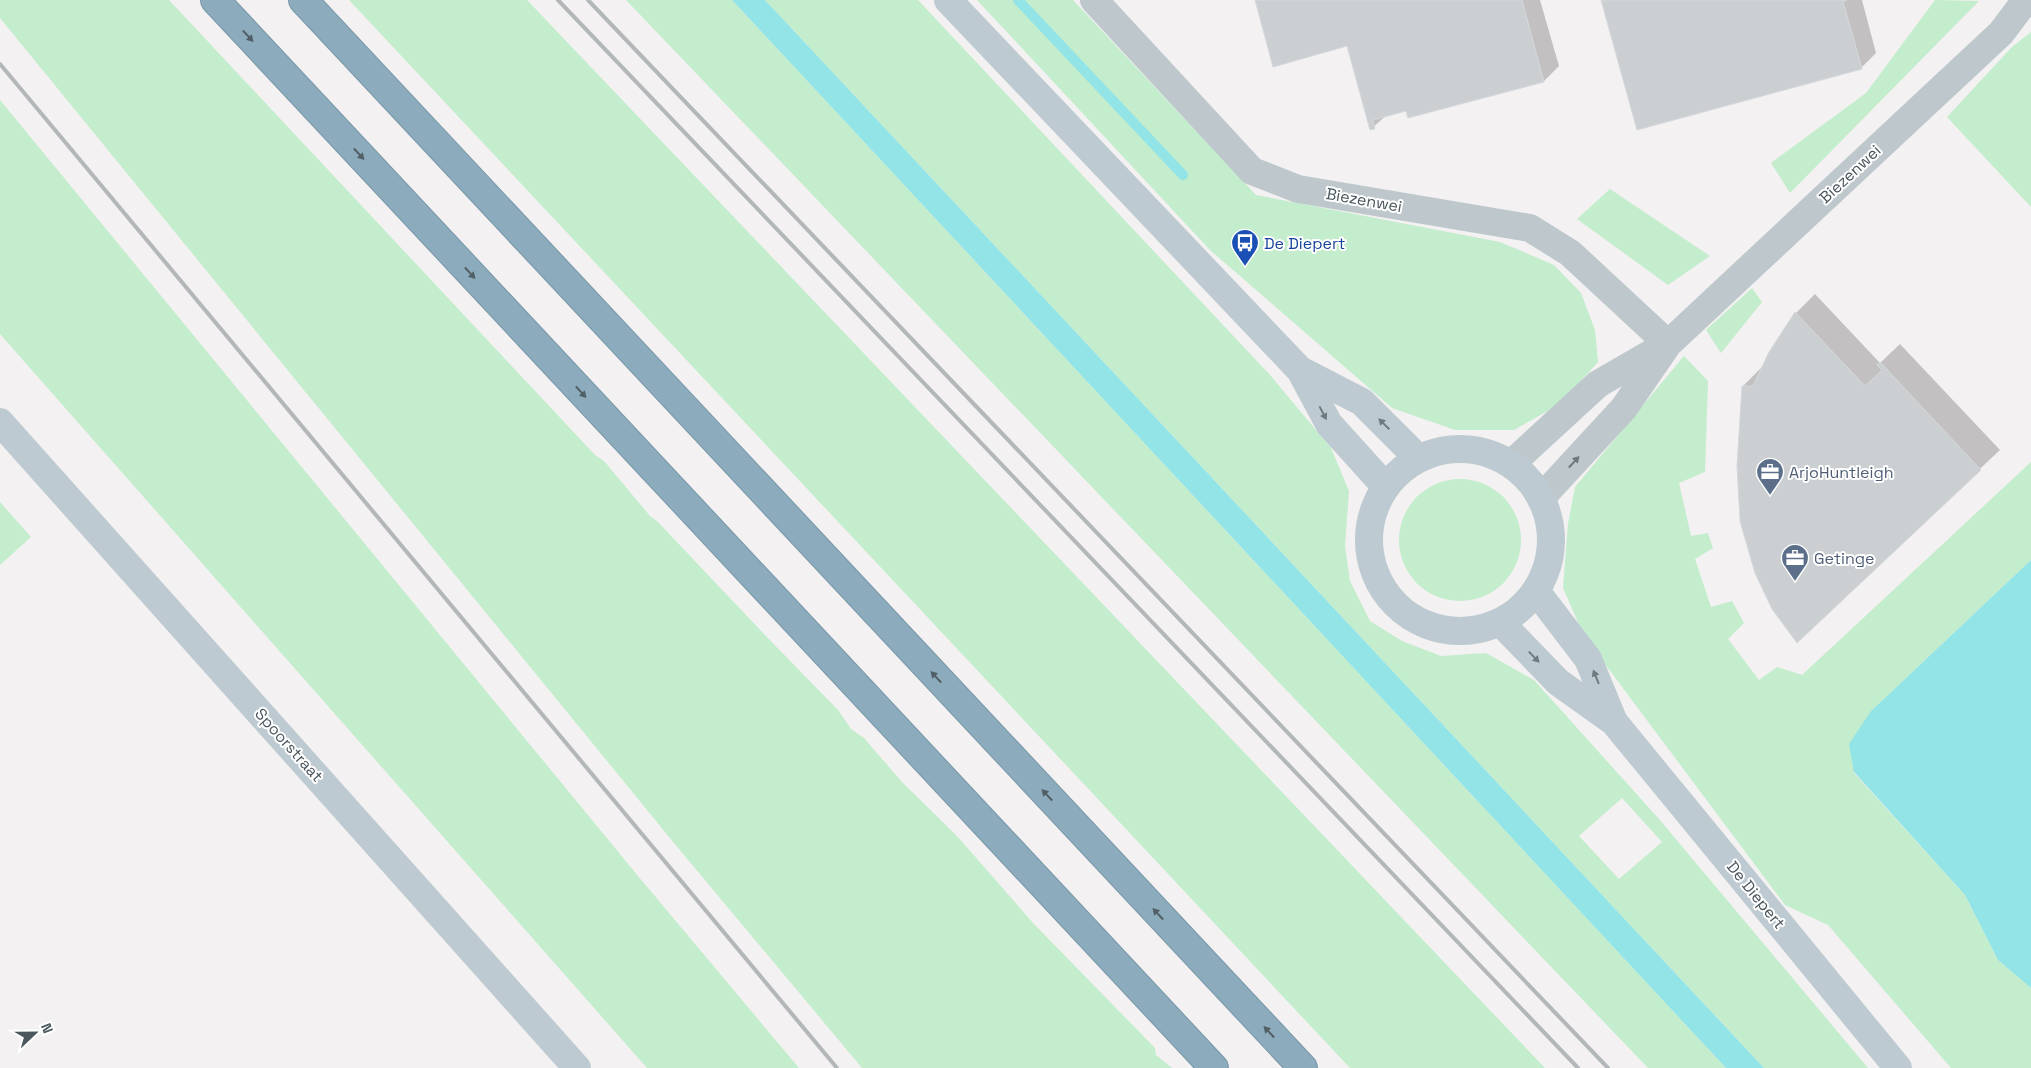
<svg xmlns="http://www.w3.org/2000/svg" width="2031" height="1068" font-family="'Space Grotesk',sans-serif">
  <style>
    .green { fill: #c3edcc; fill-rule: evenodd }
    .water { fill: #93e4e7 }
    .shadow { fill: #0003 }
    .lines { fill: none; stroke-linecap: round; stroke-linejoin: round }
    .stream { stroke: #93e4e7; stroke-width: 10 }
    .building { fill: #cbcfd2; stroke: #d5d8dc }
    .motorway-casing { stroke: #7797a8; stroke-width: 30 }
    .minor { stroke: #bdc7cc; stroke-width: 28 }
    .secondary { stroke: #becad1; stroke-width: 28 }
    .motorway { stroke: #8cabbc; stroke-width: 28 }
    .rail { stroke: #b3b7ba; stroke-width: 4 }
    .oneway { fill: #515f66 }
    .oneway2 { fill: #6d7a80 }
    .oneway3 { fill: #6c797e }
    .labels { text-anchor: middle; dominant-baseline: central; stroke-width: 4; stroke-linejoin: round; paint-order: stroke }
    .street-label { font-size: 16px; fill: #4a575d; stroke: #fff }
    .transit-label { font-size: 16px; fill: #164399; stroke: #fff; text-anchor: start }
    .service-label { font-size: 16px; fill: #4e5e75; stroke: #fff; text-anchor: start }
  </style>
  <rect width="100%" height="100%" fill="#f3f1f1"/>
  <path class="green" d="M0,0h169l426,455 9,6 46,55 7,5 106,112 75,77 13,19 13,9 38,44 55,54 76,87 122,125 1,7 16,13h-310l-188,-225 -674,-825z
    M349,0h178l1018,1068h-195z
    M626,0h106l994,1068h-78z
    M765,0h153l352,375 61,73 18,43 -4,55 5,35 20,40 32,20 39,15 45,-3 48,27 125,139 209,249h-104zM1622,798l40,44 -43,37 -40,-43z
    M977,0h96l183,195 244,47 54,23 27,28 14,37 3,32 -38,42 -46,26h-59l-63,-22 -182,-158z
    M1935,0l44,1 -189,192 -19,-30 95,-70z
    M2031,32v175l-84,-90 65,-70z
    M0,100l638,776 161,192h-152l-647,-734z
    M1610,189l100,67 -42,29 -91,-66z
    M1752,288l10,14 -41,51 -15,-23z
    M1684,356l24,25 -3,91 -26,11 12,53 17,-3 5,15 -18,11 16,48 21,-6 12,22 -16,16 31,41 18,-13 25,8 229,-213v98l-160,151 -17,62 111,122 33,65 33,28v80h-80l-123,-143 -43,-20 -201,-269 -21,-48 5,-64 7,-37z
    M1399 540a61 61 0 1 1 122 0a61 61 0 1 1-122 0Z
    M0,502l31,35 -31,28z"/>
  <path class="water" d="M732,0h33l999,1068h-38z
    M2031,560v428l-33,-28 -33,-65 -111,-123 -5,-28 22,-33z"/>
  <path class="shadow" d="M1256,0h284l19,66 -15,15 -137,28 -19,5 -17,15 -23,-85z
    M1603,0h259l14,53 -15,15z
    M1815,294l65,69 20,-19 100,106 -203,191 -54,-255 19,-19 34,-54z"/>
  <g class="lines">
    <path class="stream" d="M1018,0l165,175"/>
  </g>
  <path class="building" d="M1255,0h267l22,82 -136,36 -2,-7 -33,9 2,9 -5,1 -23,-84 -74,21z
    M1601,0h246l-4,1 19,68 -225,61z
    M1795,312l70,74 17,-16 -5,-5 3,-3 101,108 -184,173 -25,-34 -17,-36 -15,-52 -3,-55 5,-80h11l16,-34z"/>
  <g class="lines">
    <defs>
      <path id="motorway" d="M215,0l999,1068
        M303,0l1000,1068"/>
    </defs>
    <use href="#motorway" class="motorway-casing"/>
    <path class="minor" d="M1094,0l158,171 46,18 232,39 40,25 98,91
      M1511,464l87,-80 64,-37
      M1541,498l83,-90 44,-64 333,-311 25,-33"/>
    <path class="secondary" d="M948,0l352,370 29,54 56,62
      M1300,370l62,32 56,56
      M0,422l577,646
      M1369 540a91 91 0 1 1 182 0a91 91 0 1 1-182 0Z
      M1536,591l52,68 26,63
      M1500,622l58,60 56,40 284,346"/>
    <use href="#motorway" class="motorway"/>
    <path class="rail" d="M558,0l1020,1068
      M588,0l1020,1068
      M0,64l837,1004"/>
  </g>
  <defs><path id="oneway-solid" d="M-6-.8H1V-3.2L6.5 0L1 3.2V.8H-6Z" transform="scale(1.25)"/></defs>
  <g class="oneway">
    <use href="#oneway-solid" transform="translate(248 36) rotate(47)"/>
    <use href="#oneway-solid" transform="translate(359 154) rotate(47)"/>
    <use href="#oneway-solid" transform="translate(470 273) rotate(47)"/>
    <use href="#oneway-solid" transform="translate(581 392) rotate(47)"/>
    <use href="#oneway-solid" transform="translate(936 677) rotate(-133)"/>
    <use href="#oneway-solid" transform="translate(1047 795) rotate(-133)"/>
    <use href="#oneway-solid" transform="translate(1158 914) rotate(-133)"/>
    <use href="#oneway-solid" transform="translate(1269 1032) rotate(-133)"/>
  </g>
  <g class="oneway2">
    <use href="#oneway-solid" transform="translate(1323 413) rotate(62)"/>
    <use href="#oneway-solid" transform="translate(1384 424) rotate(-135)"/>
    <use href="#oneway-solid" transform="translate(1534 657) rotate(46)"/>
    <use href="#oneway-solid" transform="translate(1596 677) rotate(-112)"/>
  </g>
  <use class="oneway3" href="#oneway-solid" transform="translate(1574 462) rotate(-47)"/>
  <defs>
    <symbol id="bus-pin" viewBox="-11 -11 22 30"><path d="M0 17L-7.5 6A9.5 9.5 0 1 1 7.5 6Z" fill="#1a4fb4" stroke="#fff"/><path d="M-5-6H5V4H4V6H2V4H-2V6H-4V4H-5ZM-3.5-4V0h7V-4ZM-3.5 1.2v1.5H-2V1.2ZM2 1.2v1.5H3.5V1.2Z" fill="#fff"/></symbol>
    <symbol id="office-pin" viewBox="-11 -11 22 30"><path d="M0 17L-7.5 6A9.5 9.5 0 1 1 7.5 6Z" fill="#5c6f8a" stroke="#fff"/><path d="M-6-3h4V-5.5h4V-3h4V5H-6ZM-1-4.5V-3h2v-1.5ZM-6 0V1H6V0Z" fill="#fff"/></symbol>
  </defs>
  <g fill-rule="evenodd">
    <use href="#bus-pin" x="1229" y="227" width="32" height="43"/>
    <use href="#office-pin" x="1754" y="456" width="32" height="43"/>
    <use href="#office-pin" x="1779" y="542" width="32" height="43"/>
  </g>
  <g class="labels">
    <g class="street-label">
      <text transform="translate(1850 174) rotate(-43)">Biezenwei</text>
      <text transform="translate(1364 200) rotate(10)">Biezenwei</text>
      <text transform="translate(289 745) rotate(48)">Spoorstraat</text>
      <text transform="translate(1756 895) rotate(51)">De Diepert</text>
    </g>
    <g class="transit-label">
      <text x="1264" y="243">De Diepert</text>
    </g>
    <g class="service-label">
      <text x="1789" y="472">ArjoHuntleigh</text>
      <text x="1814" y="558">Getinge</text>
    </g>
  </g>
  <g transform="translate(35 1033) rotate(68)" stroke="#ffffff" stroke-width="4" paint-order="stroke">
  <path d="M0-4L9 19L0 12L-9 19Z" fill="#4a575d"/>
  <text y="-8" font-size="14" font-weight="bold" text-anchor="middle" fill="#4a575d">N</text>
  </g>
</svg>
